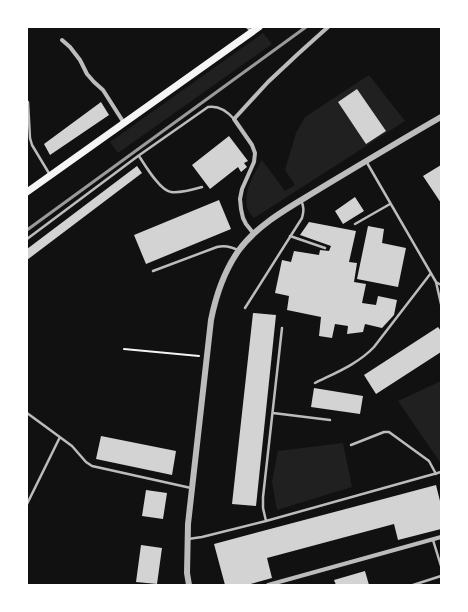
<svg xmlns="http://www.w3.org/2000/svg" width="468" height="612" font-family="Arial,sans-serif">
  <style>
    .green { fill: #202020 }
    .building { fill: #d3d3d3 }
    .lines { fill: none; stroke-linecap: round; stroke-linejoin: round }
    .path { stroke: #f5f5f5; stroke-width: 2 }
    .service { stroke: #bcbcbc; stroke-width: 2.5 }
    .minor { stroke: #bcbcbc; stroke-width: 4 }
    .tertiary { stroke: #bcbcbc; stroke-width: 6 }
    .secondary { stroke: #f5f5f5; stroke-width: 7 }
    .rail { stroke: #9a9a9a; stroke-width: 3 }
  </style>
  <rect width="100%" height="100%" fill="#111"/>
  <path class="green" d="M263,33l9,11 -154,109 -8,-11z
    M369,75l36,46 -151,97c-2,-3 -5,-5 -6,-8 -6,-17 6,-36 14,-50l23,31 10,-6 -10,-15 11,-37 9,-16z
    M441,381v80l-1,1 -42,-61z
    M343,443l9,44 -75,23 -5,-28 6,-31z"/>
  <path class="building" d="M357,89l29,42 -20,13 -28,-42z
    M101,102l8,13 -59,40 -6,-11z
    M229,136l19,25 -4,2 3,4 -6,5 -3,-5 -28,22 -18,-24z
    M441,165v38l-18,-27z
    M137,166l5,7 -115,87v-11z
    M355,197l9,14 -21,13 -8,-13z
    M219,200l12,29 -85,35 -12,-29z
    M309,222l47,9 -7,31 8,1 -3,19 12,2 -4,19 14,2 2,-9 19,4 -3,15 -12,13 -17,-4 -2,8 -16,2 1,-8 -13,-2 -3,14 -13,-2 2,-19 -34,-7 2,-14 -14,-3 7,-33 9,2 3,-11 25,4 1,-5 9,1 2,-5 -31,-11z
    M368,226l16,3 -2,14 24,5 -8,39 -41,-8z
    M253,313l23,2 -20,191 -24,-2z
    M438,327l3,4v21l-65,42 -12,-19z
    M314,388l49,8 -3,18 -49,-7z
    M101,436l75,15 -4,24 -76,-16z
    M436,485l5,20v24l-43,11 -4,-16 -127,34 5,20 -25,7h-22l-11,-41z
    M146,490l21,3 -4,26 -21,-3z
    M141,545l21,3 -5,36 -21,-2z
    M365,571l4,14h-33l-2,-5z"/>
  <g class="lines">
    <path class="path" d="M124,349l75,7"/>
    <path class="service" d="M247,27l5,5
      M28,102l2,36 2,7 18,30
      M139,156c6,9 21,35 32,36 7,1 24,-3 31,-5
      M366,161l70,121 5,3
      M355,224l35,-20
      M290,236l35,12
      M27,239l111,-83 70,-49c11,-2 19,4 26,12
      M153,271l64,-24c8,-2 13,0 21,3
      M436,282l5,22
      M245,308l57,-90c2,-7 2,-11 -1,-18
      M315,383c20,-10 43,-19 59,-36l57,-74
      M27,413l45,33 14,16 6,4 99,22
      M273,413l57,7
      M351,445l33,-13h5l40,29 7,13
      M27,504l33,-67
      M266,521l-3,-13v-11l19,-169
      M188,539l14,-2 64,-16 175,-49
      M433,540l8,26
      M413,585l28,-9"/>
    <path class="minor" d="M62,40l8,7 10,13 7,14 7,8 9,8 21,33
      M254,234l-8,-10 -3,-6 -2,-9 -1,-10 2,-10 12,-27 1,-9 -3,-8 -18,-26 34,-37 31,-29 29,-26
      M268,585l173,-48"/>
    <path class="tertiary" d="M189,585l-2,-12 1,-49 23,-204c5,-25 13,-49 28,-70 21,-28 53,-44 82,-62 40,-24 80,-48 120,-71"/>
    <path class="secondary" d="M27,192l232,-165"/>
    <path class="rail" d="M27,230l279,-203"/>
  </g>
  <rect width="468" height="612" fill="none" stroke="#ffffff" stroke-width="56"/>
</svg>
